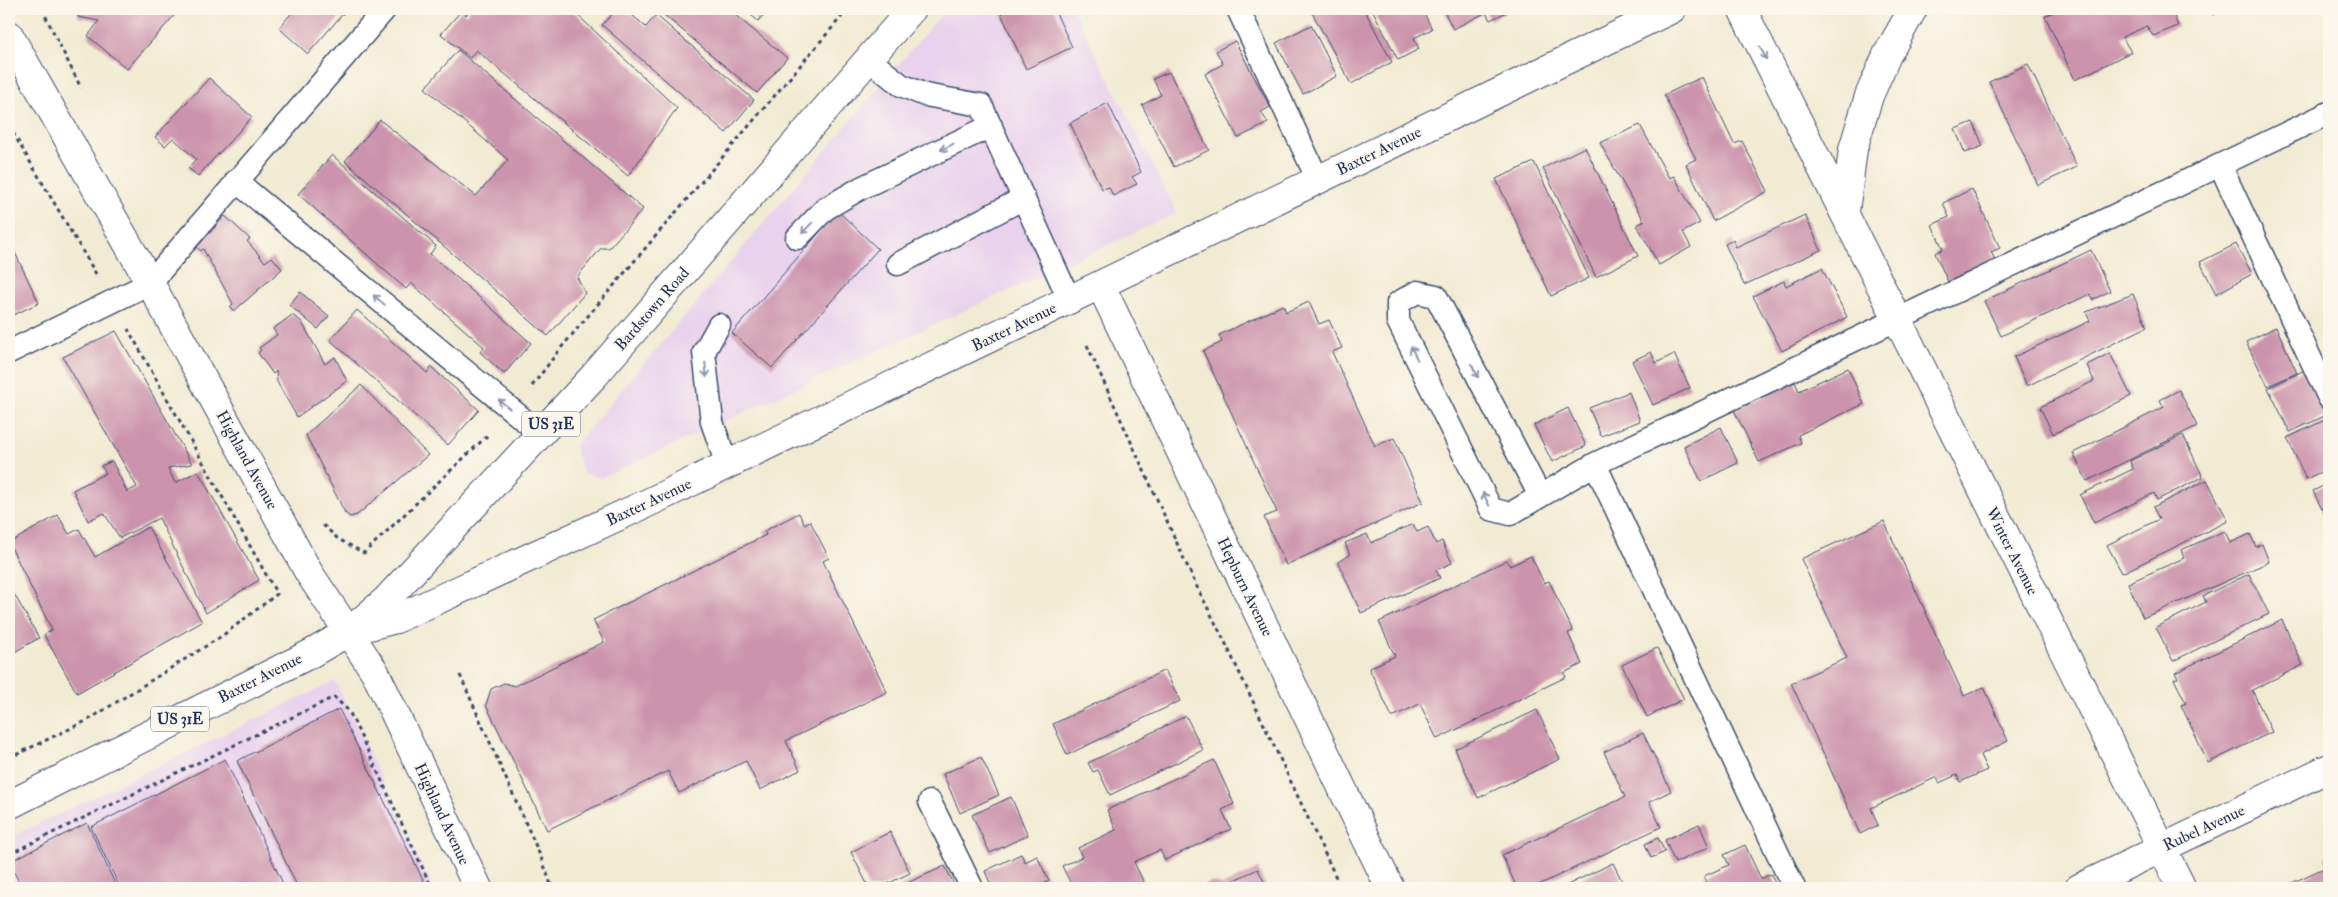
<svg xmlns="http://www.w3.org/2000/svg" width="2338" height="897" font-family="'IM FELL Double Pica',serif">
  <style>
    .built { fill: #e9d2ed }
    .building { fill: #cc94ac }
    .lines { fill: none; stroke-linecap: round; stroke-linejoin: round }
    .lane-casing { stroke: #3b4b70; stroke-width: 25 }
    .street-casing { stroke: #3b4b70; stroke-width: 30 }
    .secondary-casing { stroke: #3b4b70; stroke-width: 30 }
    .primary-casing { stroke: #3b4b70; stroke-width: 30 }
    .path { stroke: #3b4b70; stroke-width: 3; stroke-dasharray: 4 4; stroke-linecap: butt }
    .lane { stroke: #fff; stroke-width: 22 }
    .street { stroke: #fff; stroke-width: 28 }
    .secondary { stroke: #fff; stroke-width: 28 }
    .primary { stroke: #fff; stroke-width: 28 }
    .oneway { stroke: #8d97ae }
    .labels { text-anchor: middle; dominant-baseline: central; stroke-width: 4; stroke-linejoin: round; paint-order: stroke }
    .shield { fill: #fbf7ec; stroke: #5e6b89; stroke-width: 1 }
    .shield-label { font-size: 15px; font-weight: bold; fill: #1b2f5e }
    .street-label { font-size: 16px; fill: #1b2f5e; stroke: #fbf7ec }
  </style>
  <rect width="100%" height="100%" fill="#fbf7ec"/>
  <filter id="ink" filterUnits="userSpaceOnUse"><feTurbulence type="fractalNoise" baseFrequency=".02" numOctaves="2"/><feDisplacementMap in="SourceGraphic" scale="10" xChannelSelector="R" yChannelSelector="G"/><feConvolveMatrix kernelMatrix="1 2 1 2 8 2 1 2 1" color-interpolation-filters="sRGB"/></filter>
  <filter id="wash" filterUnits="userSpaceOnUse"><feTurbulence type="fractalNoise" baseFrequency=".0096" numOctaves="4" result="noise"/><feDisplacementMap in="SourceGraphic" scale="20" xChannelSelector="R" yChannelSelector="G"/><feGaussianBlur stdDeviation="1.12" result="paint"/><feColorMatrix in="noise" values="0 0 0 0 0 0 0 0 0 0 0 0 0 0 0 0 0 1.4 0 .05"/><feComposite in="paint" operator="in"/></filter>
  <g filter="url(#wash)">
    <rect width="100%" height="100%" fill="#f2ebd3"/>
    <path class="built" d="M946,9h127l104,204 -576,265 -18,-5 -9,-27z
      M335,681l98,207h-424v-50z"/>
    <g id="blocks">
      <path class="building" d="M78,9h102l-53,60 -39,-33 11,-15 -21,-4z
        M295,9h52l-39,45 -29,-26z
        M470,9h101l106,99 -49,68 -152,-126 -6,8 -29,-24 20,-23 5,4z
        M617,9h8l21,18 10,-12 98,85 -28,33 -124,-108z
        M657,9h71l59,49 -30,35z
        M744,9h25l-11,12z
        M999,9h55l18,38 -46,22z
        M1310,9h54l28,53 -41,22z
        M1372,9h50l10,20 -18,9 5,11 -21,11z
        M1443,9h38l2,5 -30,15z
        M1484,9h29l-23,11z
        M2060,9h111l7,17 -25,10 -6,-10 -25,11 9,15 -56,28 -30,-64z
        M2209,9h17l-13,6z
        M1311,25l26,51 -34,18 -27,-51z
        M1235,41l35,66 -9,5 7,11 -30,15 -33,-64 18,-10 -7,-13z
        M458,50l185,159 -34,39h-8l-24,29 8,16 -37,43 -203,-175 35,-41 96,76 32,-36 -83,-72z
        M2028,64l49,103 -39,18 -49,-103z
        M1169,72l40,78 -35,17 -32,-62 19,-10 -8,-16z
        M1702,77l32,67 8,-3 26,50 -55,30 -27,-57 10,-5 -32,-64z
        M209,78l43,39 -54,59 -10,-8 8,-9 -23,-21 -8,8 -10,-9z
        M1108,103l33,69 -9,5 5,7 -24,12 -4,-9 -7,2 -32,-66z
        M1973,122l10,24 -18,7 -10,-24z
        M1640,125l29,53 5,-2 26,47 -17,9 8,15 -32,18 -22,-40 7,-4 -44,-78z
        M1585,147l53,109 -42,21 -53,-109z
        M332,155l104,91 -6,8 101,89 -27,31 -24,-22 4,-5 -73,-64 -5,6 -108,-95z
        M1534,162l55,116 -38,18 -55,-117z
        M1972,189l28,59 -9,4 4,8 -47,22 -13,-29 8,-4 -11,-24 17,-8 -6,-14z
        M838,211l40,38 -106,119 -40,-35z
        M1805,215l16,35 -77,35 -19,-41 8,-4 3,7z
        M225,216l25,23 -3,2 18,21 7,-5 10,12 -48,42 -4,-4 3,-3 -30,-55 -2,2 -4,-4z
        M9,240l30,63 -30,14z
        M2236,244l16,30 -36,20 -16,-32z
        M2091,250l19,41 -18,9 -2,-6 -89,42 -17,-35z
        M1822,268l25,49 -65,34 -29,-55 31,-15 2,5z
        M300,292l29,24 -11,13 -29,-24z
        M2133,294l14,33 -120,59 -13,-29 76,-36 -4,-9z
        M1309,302l10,22 10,-4 13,28 -10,4 43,94 19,-8 29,64 -137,63 -22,-48 13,-5 -74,-161 19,-9 -3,-7 64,-30 3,7z
        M357,310l70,63 4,-6 48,43 -31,35 -118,-105z
        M292,315l9,6 24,43 10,-7 12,24 -50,36 -20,-35 -1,-11 -3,3 -15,-21 3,-3 -2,-2 18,-13 -4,-6z
        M2276,327l21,46 -29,13 -22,-44z
        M116,331l76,133 -24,4 7,15 23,-12 61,109 -53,33 -47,-95 -39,20 -16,-25 -16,8 -15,-31 33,-17 -5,-7 11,-5 15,31 10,-5 -74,-130z
        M1651,352l5,11 18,-9 16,34 -37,17 -21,-44z
        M2110,353l21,43 -78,38 -13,-27 54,-26 -7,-16z
        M1848,368l16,36 -66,31 3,8 -42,19 -25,-52 61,-28 4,9z
        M2307,369l22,45 -39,18 -22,-44z
        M361,385l67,70 -71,60 -7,2 -5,-4 -39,-78z
        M2179,390l18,36 -110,55 -14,-28 91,-46 -4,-7z
        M1629,392l11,29 -39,15 -12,-28z
        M1568,408l18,38 -34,16 -18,-37z
        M2325,420l4,9v39l-23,11 -19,-41z
        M1721,427l17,36 -37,18 -17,-35z
        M2183,435l20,42 -46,23 -3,-7 -60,30 -14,-28 53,-26 -3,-8z
        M2207,480l21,41 -106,52 -15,-28 52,-26 -6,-12z
        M2329,483v41l-16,-33z
        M799,513l5,11 6,-3 19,37 -6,3 64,131 -101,49 14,29 -40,20 -14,-29 -67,32 -11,-22 -121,59 -61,-125 5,-16 13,-6 11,3 89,-44 -11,-22 173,-85 -2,-4z
        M58,515l11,19 10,-5 16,28 53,-30 54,95 -125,71 -33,-58 8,-5 -43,-87z
        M1884,521l80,175 20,-9 24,54 -28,14 7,15 -27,12 -3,-7 -18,8 -2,-6 -66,31 7,17 -18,9 -69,-151 56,-25 -46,-99z
        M1413,524l4,8 11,-5 8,17 6,-3 10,22 -16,7 4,8 -79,35 -23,-51 12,-7 -5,-12 22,-9 4,9z
        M2225,531l5,12 20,-9 6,13 6,-3 7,18 -126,56 -15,-35 56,-25 -3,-8z
        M1531,556l13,27 5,-2 24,50 -5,2 14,31 -18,9 2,4 -129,62 -17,-35 -28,13 -23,-49 26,-12 -16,-34 128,-62 3,6z
        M2249,574l20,40 -96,47 -17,-34 50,-25 -3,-6z
        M9,585l30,53 -30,17z
        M2282,620l21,45 -51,25 20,42 -64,31 -27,-58 5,-2 -12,-24 4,-1 -3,-5z
        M1657,648l27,51 -37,18 -25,-52z
        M1165,670l15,31 -113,54 -14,-31z
        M339,709l88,179h-129l-61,-127z
        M1537,710l23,49 -82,39 -23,-49z
        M1186,716l17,34 -93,45 -12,-25 -5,2 -5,-9z
        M1643,733l28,58 -22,11 12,25 -129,61h-15l-15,-33 123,-58 -21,-45z
        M981,757l18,38 -39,18 -17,-39z
        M225,759l60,129h-165l-29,-61z
        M1214,760l20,44 -12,6 9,19 -66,31 -5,-10 -26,12 11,23 -8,3h-64l-11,-22 20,-9 -4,-9 38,-18 -9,-20z
        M1011,797l17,38 -38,18 -18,-38z
        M87,823l30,65h-95l-13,-26z
        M1699,824l10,23 -34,16 -10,-23z
        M890,832l20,41 -31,15h-10l-18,-36z
        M1658,838l7,14 -14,6 -6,-14z
        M1745,845l16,34 10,-5 6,14h-68l-5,-12 25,-11 -5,-10z
        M1021,854l4,8 12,-6 12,25 -12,7h-45l-7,-17z
        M2329,856v32h-48l47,-22 -3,-8z
        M1613,863l11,22 -7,3h-56z
        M945,866l11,22h-60z
        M1258,869l9,19h-67l11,-6 12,3z"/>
    </g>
  </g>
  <g filter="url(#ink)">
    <use href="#blocks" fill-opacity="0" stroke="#3b4b70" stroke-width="1"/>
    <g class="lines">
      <defs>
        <path id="lane" d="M1238,9l80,171
          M868,59l33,26 24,10 56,10 89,196
          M2220,165l109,233
          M236,181l306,254
          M797,238l28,-29 36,-21 130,-62
          M898,264l126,-66
          M719,325l-15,27 8,70 15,43
          M9,352l141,-69 235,-274
          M1540,496l-104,-200 -19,-4 -19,11v18l93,188 19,5 85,-50
          M930,802l42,86
          M1794,888l-199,-424 734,-351"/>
        <path id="street" d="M9,35l141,248 159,290 66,99 103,216
          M1101,286l289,602
          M2079,888l250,-120"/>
        <path id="secondary" d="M1742,9l440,879
          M1845,212l8,-63 16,-53 18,-41 26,-46
          M350,631l46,-12 258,-119 1018,-491"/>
        <path id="primary" d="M9,805l303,-152 38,-22 35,-30 209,-225 318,-367"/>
      </defs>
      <use href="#lane" class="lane-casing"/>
      <use href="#street" class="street-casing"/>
      <use href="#secondary" class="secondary-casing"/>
      <use href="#primary" class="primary-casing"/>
      <path class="path" d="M42,9l39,79
        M9,126l87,148
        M1087,345l108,238 29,57 117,248
        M532,386l28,-37 288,-340
        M323,525l15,14 26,14 126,-120
        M460,675l83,187 9,26
        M9,758l79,-38 134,-84 55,-42 -149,-265
        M9,854l325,-157 15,14 83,177"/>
      <use href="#lane" class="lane"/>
      <use href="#street" class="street"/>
      <use href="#secondary" class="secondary"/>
      <use href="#primary" class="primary"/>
    </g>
    <defs><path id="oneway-shaft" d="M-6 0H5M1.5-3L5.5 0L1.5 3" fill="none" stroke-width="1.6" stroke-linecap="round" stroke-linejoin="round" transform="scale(1.25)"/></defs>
    <g class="oneway">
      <use href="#oneway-shaft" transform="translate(1763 53) rotate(63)"/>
      <use href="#oneway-shaft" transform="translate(947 147) rotate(154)"/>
      <use href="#oneway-shaft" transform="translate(807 228) rotate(134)"/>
      <use href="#oneway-shaft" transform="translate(379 300) rotate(-140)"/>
      <use href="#oneway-shaft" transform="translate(1414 353) rotate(-116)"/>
      <use href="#oneway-shaft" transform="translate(706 370) rotate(84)"/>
      <use href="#oneway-shaft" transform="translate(1475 371) rotate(62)"/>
      <use href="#oneway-shaft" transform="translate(504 404) rotate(-140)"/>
      <use href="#oneway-shaft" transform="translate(1486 499) rotate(-116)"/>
    </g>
  </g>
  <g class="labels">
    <g class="shield">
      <rect x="522" y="411.5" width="58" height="25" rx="4"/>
      <rect x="151" y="706.5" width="58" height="25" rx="4"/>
    </g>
    <g class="shield-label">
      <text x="551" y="424">US 31E</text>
      <text x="180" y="719">US 31E</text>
    </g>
    <g class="street-label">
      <text transform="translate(1379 151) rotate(-26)">Baxter Avenue</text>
      <text transform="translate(652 309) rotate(-49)">Bardstown Road</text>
      <text transform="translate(1014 327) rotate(-26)">Baxter Avenue</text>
      <text transform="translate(247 460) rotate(61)">Highland Avenue</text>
      <text transform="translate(649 502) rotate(-25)">Baxter Avenue</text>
      <text transform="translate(2012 551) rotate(63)">Winter Avenue</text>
      <text transform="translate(1245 587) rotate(64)">Hepburn Avenue</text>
      <text transform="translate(260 678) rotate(-27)">Baxter Avenue</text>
      <text transform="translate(442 814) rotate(65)">Highland Avenue</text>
      <text transform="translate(2204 828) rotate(-25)">Rubel Avenue</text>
    </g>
  </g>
  <rect width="2338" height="897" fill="none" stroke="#fbf7ec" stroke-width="30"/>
</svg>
